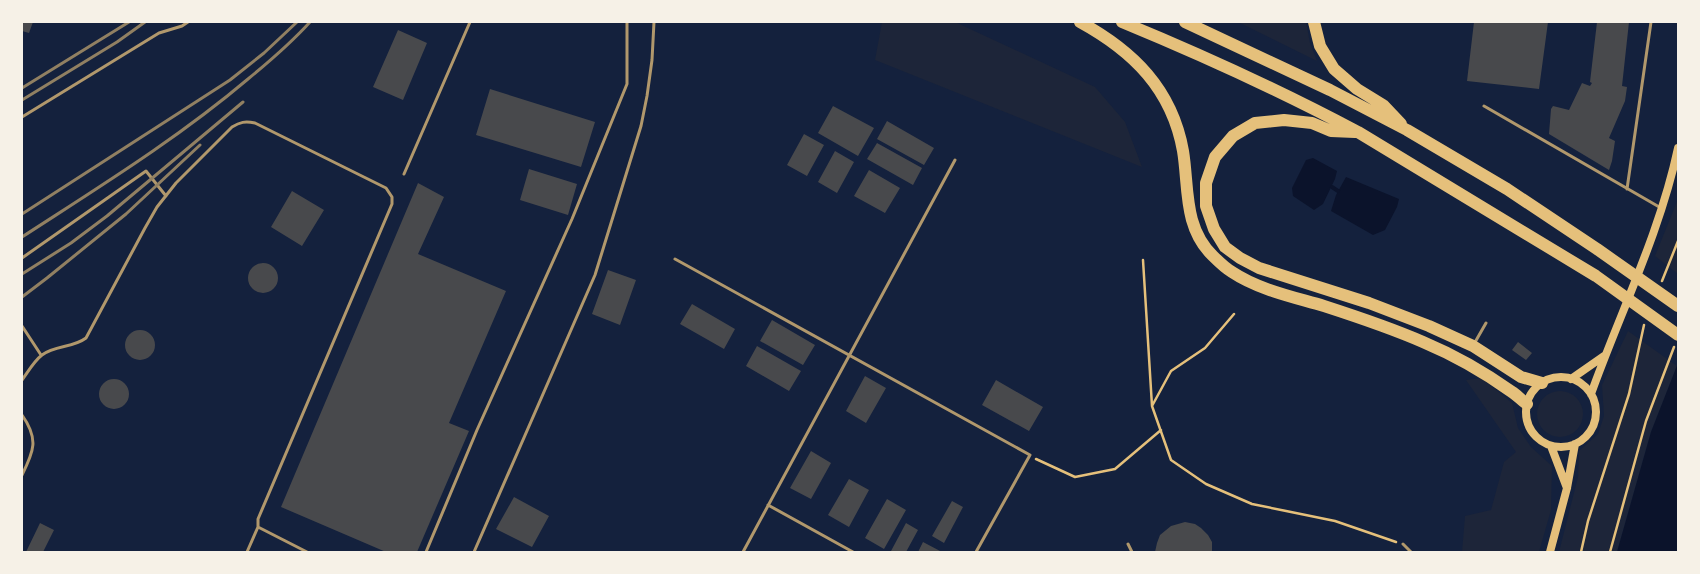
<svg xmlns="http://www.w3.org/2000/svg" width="1700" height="574" font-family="Montserrat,sans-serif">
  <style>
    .green { fill: #1d2539 }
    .water { fill: #0b132b }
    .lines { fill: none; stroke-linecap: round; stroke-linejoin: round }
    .stream { stroke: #0b132b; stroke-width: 4 }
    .building { fill: #48494c }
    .path { stroke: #e5c07b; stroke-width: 2.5 }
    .service { stroke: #b1986c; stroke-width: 3 }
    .secondary { stroke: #e5c07b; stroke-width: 8 }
    .motorway { stroke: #e5c07b; stroke-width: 12 }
    .rail { stroke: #918062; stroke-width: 3 }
  </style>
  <rect width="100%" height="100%" fill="#14213d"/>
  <path class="green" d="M882,22h73l140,65 30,35 17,45 -267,-107z
    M1238,22h68l4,21 7,18z
    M1678,199v75l-23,-18z
    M1628,331l49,35 -26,66 -34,120h-58l19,-75 1,-26 19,-17 6,-18 -2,-31z
    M1482,378l30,25 6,25 13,19 21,19 -1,44 -12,42h-77l3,-36 26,-6 13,-48 12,-10 -50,-72z
    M1537 414a23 23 0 1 1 46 0a23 23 0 1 1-46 0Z"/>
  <path class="water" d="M1313,158l24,13 -2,8 -12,25 -9,6 -21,-14 -1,-8 14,-28z
    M1346,177l53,22 -2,8 -12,23 -12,5 -42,-24 5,-16z
    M1678,363v189h-61l34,-120z"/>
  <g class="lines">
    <path class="stream" d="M1332,187l6,4"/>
  </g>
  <path class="building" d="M22,22h11l-4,11 -7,-2z
    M1474,22h74l-9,67 -72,-8z
    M1597,22h32l-7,64 5,1 -2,14 -16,37 6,3 -3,20 -3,9 -60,-36 2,-25 2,-3 16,4 13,-27 8,3 2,-3 -2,-1z
    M398,30l29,13 -24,57 -30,-13z
    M490,89l105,33 -14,45 -105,-32z
    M833,106l41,22 -16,28 -40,-23z
    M887,121l47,27 -10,17 -47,-26z
    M804,134l20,11 -17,31 -20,-11z
    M877,143l45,25 -9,17 -46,-26z
    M835,151l19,11 -17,31 -19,-11z
    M529,169l48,15 -9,31 -48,-15z
    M869,170l31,18 -15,25 -31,-17z
    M418,183l26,14 -26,57 88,37 -57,132 20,8 -52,121h-31l-105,-45z
    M292,191l32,19 -22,36 -31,-19z
    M248 278a15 15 0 1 1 30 0a15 15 0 1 1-30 0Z
    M608,270l28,10 -16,45 -28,-11z
    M692,304l43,25 -11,20 -44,-25z
    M772,320l43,25 -12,20 -43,-24z
    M125 345a15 15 0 1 1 30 0a15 15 0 1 1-30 0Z
    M1518,342l14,11 -6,7 -14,-10z
    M757,346l44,25 -12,20 -43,-25z
    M865,376l21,12 -20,35 -20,-12z
    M99 394a15 15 0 1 1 30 0a15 15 0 1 1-30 0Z
    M996,380l47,27 -14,24 -47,-26z
    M811,451l20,12 -20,36 -21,-11z
    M849,479l20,11 -20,37 -21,-12z
    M514,497l35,19 -17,31 -36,-18z
    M887,499l19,11 -22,39 -19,-11z
    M952,501l11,6 -19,36 -12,-7z
    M1185,522l10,2 6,4 7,7 4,7v10h-57l2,-9 3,-8 11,-9z
    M40,523l14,7 -11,22h-17z
    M906,523l12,7 -12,22h-14l-1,-1z
    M923,542l19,10h-24z"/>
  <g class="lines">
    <path class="path" d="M1143,260l9,146
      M1662,281l16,-40
      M1234,314l-29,34 -34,23 -19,35 19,54 35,24 46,20 83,17 61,21
      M1036,459l39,18 40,-8 46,-39
      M1581,552l7,-31 41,-127 15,-69
      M1610,552l36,-131 28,-74"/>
    <path class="service" d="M1484,106l177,102
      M22,117l137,-84 23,-7 6,-4
      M404,174l66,-152
      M1627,189l24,-167
      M22,258l124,-87 20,25
      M675,259l355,196 -54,97
      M22,326l19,29
      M1474,344l12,-21
      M22,380c6,-8 12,-19 20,-25 13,-10 31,-7 44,-17l59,-110 12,-21 19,-24 56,-56c8,-5 13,-6 23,-4l131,65 6,9v7l-134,315v8l-11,25
      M22,415c17,24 12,36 0,60
      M768,505l85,47
      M258,527l49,25
      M1128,544l4,8
      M1403,544l8,8
      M426,552l51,-122 95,-211 55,-135v-62
      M474,552l121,-277 46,-149 6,-30 5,-36 2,-38
      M743,552l212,-392"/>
    <path class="secondary" d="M1526 412a35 35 0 1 1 70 0a35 35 0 1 1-70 0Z
      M1571,379l33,-23
      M1591,394c29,-81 69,-161 87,-246
      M1551,446l16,42
      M1550,552l17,-64 8,-44"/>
    <path class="motorway" d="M1080,22c53,29 92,67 103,129 6,36 0,76 30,105 5,5 12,12 19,16 27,18 62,25 92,34 34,11 67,22 99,36 31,13 61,30 89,50 5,3 9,8 15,12
      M1122,22c80,33 159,69 236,110l238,144 82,59
      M1185,22l145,68 77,40 100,59 90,60 81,57
      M1314,22l6,24 14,23 23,20 26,16 18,19
      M1355,132l-24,-1 -19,-8 -28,-3 -29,3 -22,13 -18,21 -9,26v23l8,23 11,18 15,11 19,10 110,35 60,23 44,20 48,31 21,6"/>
    <path class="rail" d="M22,88l107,-66
      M22,100l95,-58 28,-20
      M22,214l208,-134 34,-27 33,-31
      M22,237c77,-50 155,-98 226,-158 22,-18 43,-36 62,-57
      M22,274l49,-31 36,-27 136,-114
      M22,297l25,-19 79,-64 74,-69"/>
  </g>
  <rect width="1700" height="574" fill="none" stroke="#f6f1e7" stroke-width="46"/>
</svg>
